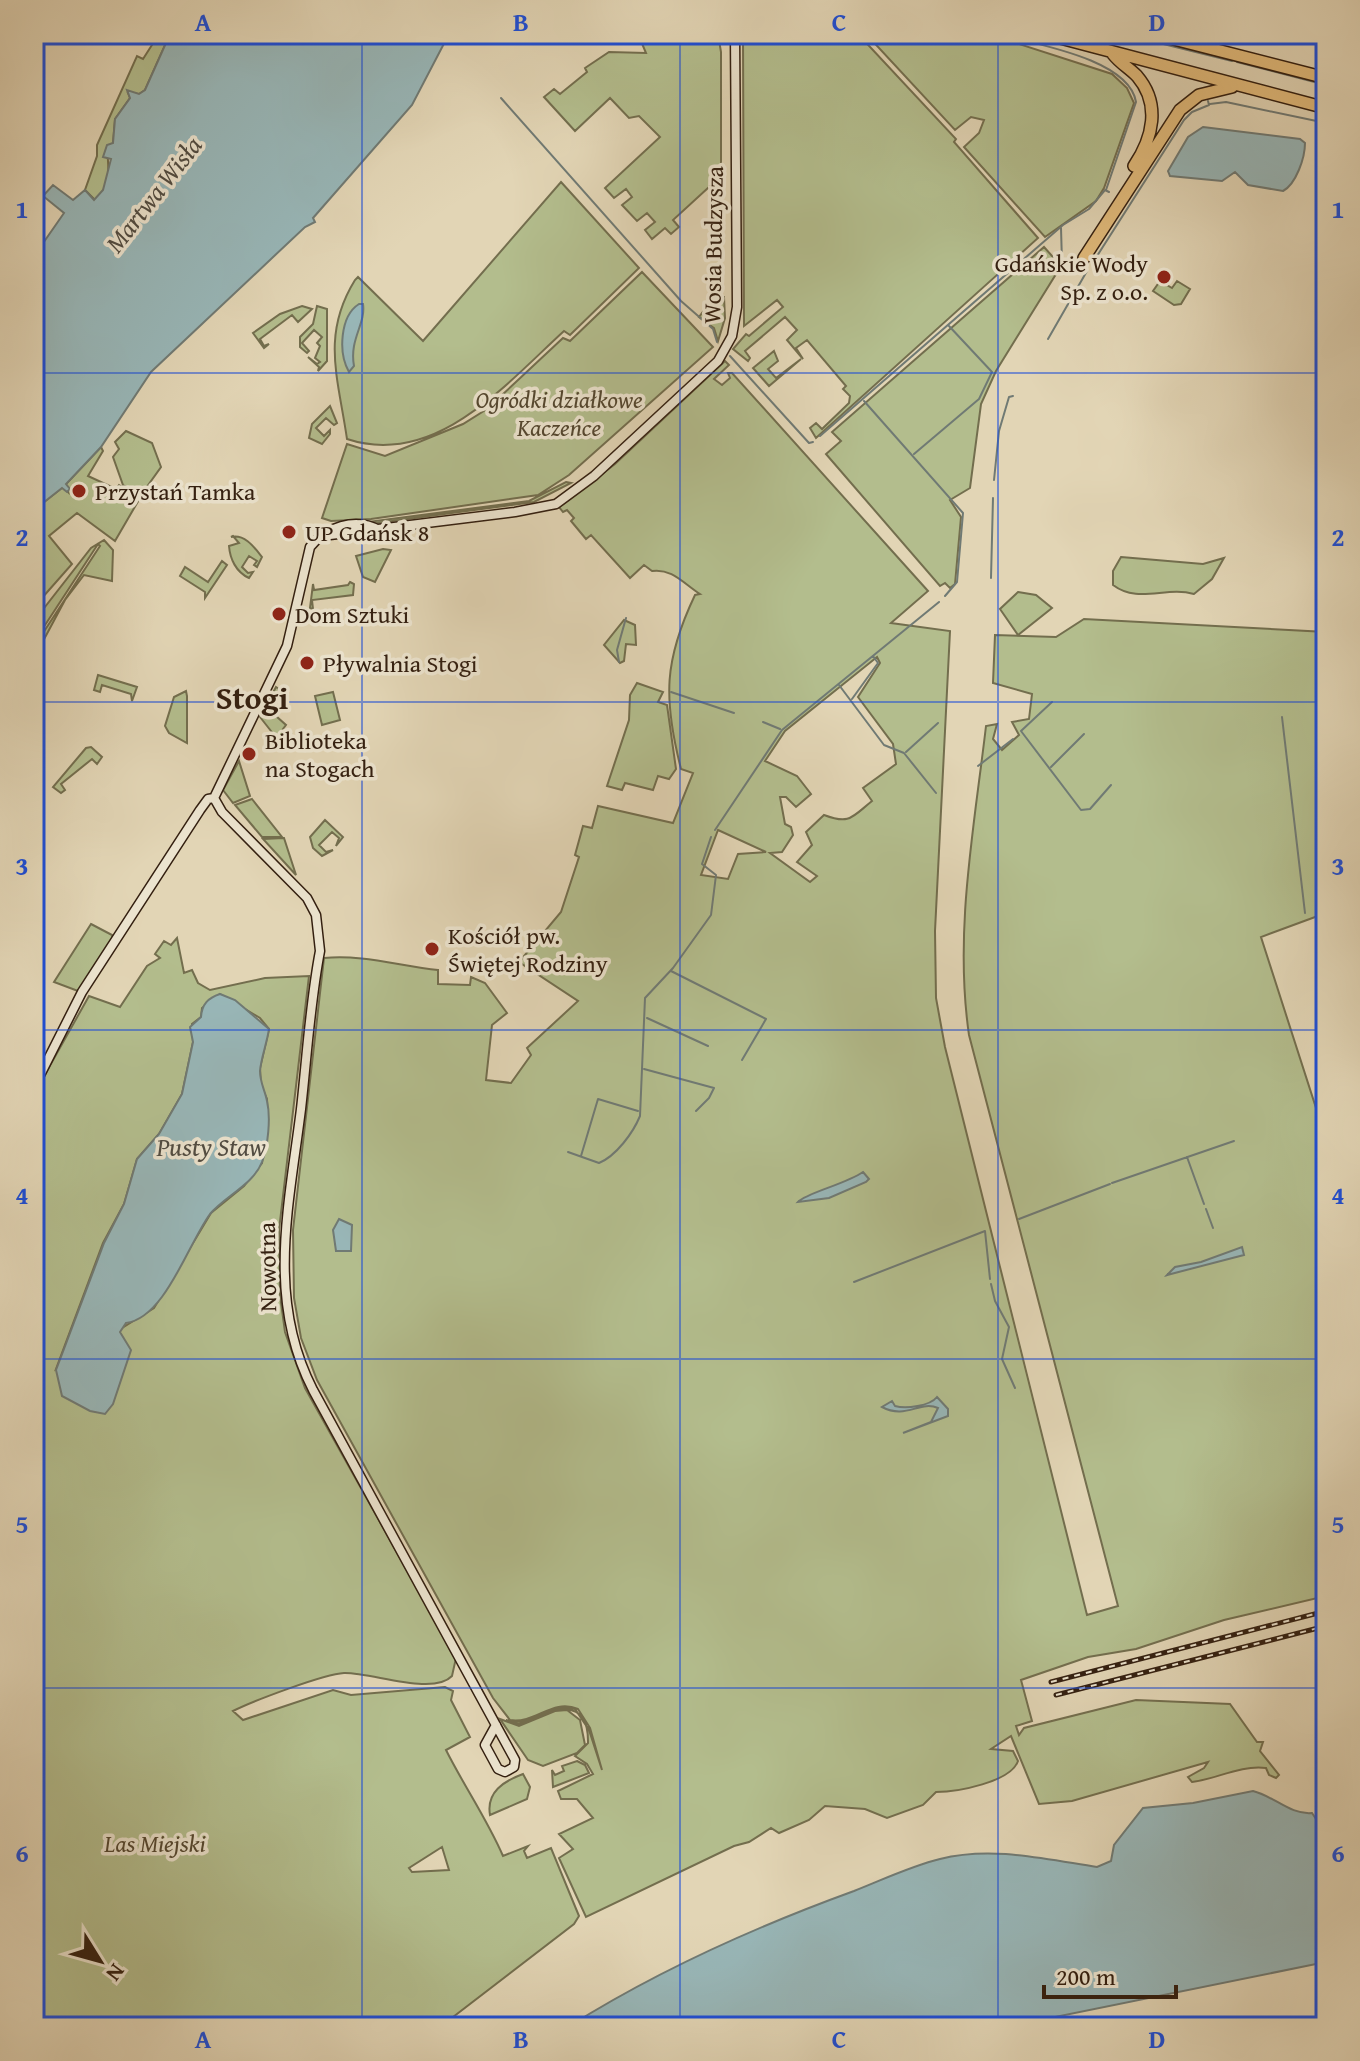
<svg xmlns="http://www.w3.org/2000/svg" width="1360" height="2061" font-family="'Gentium Book Plus',serif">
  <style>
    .green { fill: #b3bd8d; stroke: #736e4e; stroke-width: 2; fill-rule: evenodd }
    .water { fill: #98b6b7; stroke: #707a74; stroke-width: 2 }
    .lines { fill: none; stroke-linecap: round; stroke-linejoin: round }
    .stream { stroke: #707a74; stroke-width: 2 }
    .secondary-casing { stroke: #331f10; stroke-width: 11 }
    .highway-casing { stroke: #331f10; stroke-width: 14 }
    .secondary { stroke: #ece4cf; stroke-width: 8 }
    .highway { stroke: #e1ba7a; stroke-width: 11 }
    .rail-casing { stroke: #331f10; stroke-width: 5 }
    .rail { stroke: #ece4cf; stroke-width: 2; stroke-dasharray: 6; stroke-linecap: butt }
    .grid { fill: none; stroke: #1d4ed8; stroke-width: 2; stroke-opacity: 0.55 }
    .poi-dot { fill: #8f2418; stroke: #ece4cf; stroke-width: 3 }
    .labels { text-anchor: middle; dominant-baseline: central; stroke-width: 7; stroke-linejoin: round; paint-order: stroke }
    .street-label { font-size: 24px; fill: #331f10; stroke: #ece4cf }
    .poi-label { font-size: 24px; fill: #331f10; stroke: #ece4cf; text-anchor: start }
    .park-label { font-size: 24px; font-style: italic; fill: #53462f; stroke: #ece4cf }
    .water-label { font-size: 26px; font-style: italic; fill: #514c42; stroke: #ece4cf }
    .district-label { font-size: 32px; font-weight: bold; fill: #331f10; stroke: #ece4cf }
    .neatline { fill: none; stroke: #1d4ed8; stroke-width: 3 }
    .grid-label { font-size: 26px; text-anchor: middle; font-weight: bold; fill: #1d4ed8 }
  </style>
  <rect width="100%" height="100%" fill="#e2d5b5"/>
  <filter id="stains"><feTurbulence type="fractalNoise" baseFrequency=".0025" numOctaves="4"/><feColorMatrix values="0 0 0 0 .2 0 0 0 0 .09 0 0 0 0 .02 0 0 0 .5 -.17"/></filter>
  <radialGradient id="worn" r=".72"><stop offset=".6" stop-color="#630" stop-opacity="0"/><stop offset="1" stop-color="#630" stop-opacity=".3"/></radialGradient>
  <path class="green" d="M159,34h11l-25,56 -6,4 -11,-1 2,5 -15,21 -2,24 -6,7c2,17 4,37 -12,50l-10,-10 12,-34v-11l40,-89 6,3z
    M638,34h80l3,18v124l-48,44 6,7 -8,7 -6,-6 -13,11 -7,-9 10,-8 -8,-9 -10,8 -15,-16 10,-8 -6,-8 -12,9 -9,-10 55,-51 -21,-21 -10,2 -19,-20 -35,33 -31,-34 10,-8 6,5 27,-22 -2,-4 24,-16 37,1z
    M743,34h115l98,105 -2,3 84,96 -222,200 -6,-10 6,-5 6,6 27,-26 1,-7 -7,-7 3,-3 -39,-46 -11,8 7,11 -16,-19 10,-10 -12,-13 -40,34 5,7 -2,3 -15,-12 13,-15 3,2 34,-29 -6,-7 -33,26z
    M866,34h122l124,40 15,14 7,15 -30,85 -8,13 -51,36 -81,-90 15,-14 5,-13 -13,-3 -16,13z
    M561,182l78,86 -69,67 -6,-4c-59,54 -129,137 -217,108 -9,-62 -26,-104 8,-159l3,-3 65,64z
    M1044,247l17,19 -65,105 -15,33 -11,84 -20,12 11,17 -6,67 -5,4 -5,-5 -5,3 -114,-132 15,-13 -9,-9z
    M642,272l71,75 -144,128 -31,20 -167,24 -40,2 -9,-3 25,-74 38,12 78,-32 24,-15 76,-71 7,3z
    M1160,281l12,7 5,-7 13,8 -9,15 -7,1 -21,-14z
    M714,297h10l1,21 -7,23 -4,-13 -15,-11z
    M302,306l10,3 -14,13 -6,-7 -32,24 4,7 5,-2 -5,4 -11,-15 27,-19z
    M317,306l10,3v52l-9,10 1,-4 -11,-10 9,7 3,-2 -5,-4 5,-12 -3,-3 5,-6 -8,-7 -12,13 7,8 -2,2 -7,-6v-10l13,-13z
    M774,351l4,10 -10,8 8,9 25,-19 -32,27 -16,-18z
    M725,361l4,4 -15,14 8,6 8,-7 -2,-5h4l196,218 -37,32 59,8 -15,300 1,67 9,49 142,568 31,-9 -149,-571c-15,-103 5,-206 17,-309l11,-2 -4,15 9,11 17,-15 -7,-13 17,-3 3,-25 -39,-11 2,-48 61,2 28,-18 242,13v281l-65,24 65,202v457l-102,24 -88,29 -48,8 -67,23 11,41 -16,5 3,9 5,-7 112,-28 94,4 27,38h6l-3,9 19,24 -3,3 -7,-3 -3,-7c-27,-3 -49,11 -74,14l-4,-5 16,-9 4,-6 -136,39 -33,3 -28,-68 -20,13 22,2 5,10c-7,21 -61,31 -82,31l-13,13 -36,13 -22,-9 -40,-3 -16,14 -30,13 -8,-5 -22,14 -15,4 -148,71 -27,-59 14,-9 -14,-15 34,-16 -16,-19h-16l-3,-8 35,-17 -6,-10 -12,-8 13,-13c1,-52 -41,-31 -69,-19l-13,-4c24,9 41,-18 69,-11l14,21 13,40 -12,-42 -12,-19c-26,-11 -42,15 -68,11l-17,-22 -176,-318 -16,-42 -7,-40 -1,-68 31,-272c37,-4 76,8 114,12v14l32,1 1,-8 14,6 22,30 -15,12 -6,55 25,3 20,-28 -4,-7 51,-47 -59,-39 42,-50 18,-55 -4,-2 8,-29 9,2 6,-22 75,17 20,-50 -12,-4c-18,-71 -17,-109 14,-174l5,-1c-16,-10 -28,-26 -48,-23l-8,-6 -14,13 -39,-43 -5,4 -15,-18 3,-3 -7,-8 -4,2 -4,-5 56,-43zM877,657l3,6 -22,34 35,47 3,20 -33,24 9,13c-20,16 -22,24 -48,14l-18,17 6,13 -15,17 20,14 -7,6 -40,-29 12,-1 11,-17 -2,-8 -6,-3 -5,-27h6l10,10 15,-13 -14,-18 -32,-15 20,-30zM718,830l48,22 -28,2 -10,25 -27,-4z
    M330,406l7,17 -3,2 -8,-7 -10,10 8,8 6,-6v4l-8,10 -13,-6 3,-14z
    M126,431l26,12 9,24 -20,28 -18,-10 -10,-28 6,-8 -4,-7z
    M101,447l2,4 -15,25 28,13 3,-4 21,13 -25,43 -38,-28 -28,23 23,28 -38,43v-97l29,-23 5,5 -2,-8z
    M566,482l5,1 -37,19 -164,22 -2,-2 161,-21z
    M233,536l-2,1c14,-3 23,10 31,20l-5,10 -3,-2 3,-4 -8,-5 -7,11 6,6 5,-1 -4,6c-13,-6 -19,-19 -20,-32l10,-3z
    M104,540l9,10 -1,31 -28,-6 -19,25 -31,58 9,-25 57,-87 -2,-2 -64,98v-21l57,-73z
    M383,549l8,1 -16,32 -12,-5 -7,-21z
    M1121,557l82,7 21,-6 -12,21 -18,15c-28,-8 -56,10 -81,-9v-14z
    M222,561l5,4 -22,33v-6l-25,-16 5,-9 23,15z
    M350,582l4,2 -1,11 -41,5 1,9 -3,-1 3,-24 1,6 34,-5z
    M1018,592l18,3 16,13 -34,27 -18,-26z
    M624,620l11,5 1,20 -10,-1 -2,17 -4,2 -16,-18z
    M98,675l39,12 -5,14 -1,-7 -29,-9 -2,7 -6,-2z
    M637,683l26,9 -5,10 9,3 9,64 -7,10 -11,-3 -5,14 -28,-7 -3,7 -15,-4 22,-66 1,-25z
    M276,687l3,2 -12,19 19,17 -3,4 8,5 -9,11 -22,-28z
    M186,691l1,5v47l-18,-10 -4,-7 9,-29z
    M333,692l7,28 -18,5 -7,-29z
    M91,747l11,10 -5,7 -5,-5 -31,25 4,6 -4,3 -8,-6 33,-39z
    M239,761l11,35 -17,7 -10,-13z
    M252,799l30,38h-20l-27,-32z
    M325,820l18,17 -7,9 3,-8 -7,-6 -13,13 7,7 7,-2 -11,6 -9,-8 -3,-11z
    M284,838l12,37 -33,-36z
    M91,924l21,11 1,5 -35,51 -24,-9z
    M177,938l7,35 8,-3 6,13 12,7 55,-12 44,-2 -30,254 1,65 5,37 20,56 151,270 -4,18c-19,20 -81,-4 -108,-3 -20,1 -91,28 -111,38l10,9 90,-30 18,5 94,-8 8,4 -2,9 19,37 -24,13c18,36 41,69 57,106l25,-10 -4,5 3,7 24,-10 28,68 -5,8 -134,103h-406v-933l55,-98 31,11 27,-41 13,-8 -5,-4 9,-13 7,4zM220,994l40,24 9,11 -9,39 1,18 6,13 1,28 -6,36 -18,23 -33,27 -57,95 -98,61 47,-126 21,-39 13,-45 22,-25 23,-40 11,-52 -1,-18 9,-7 1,-9zM442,1847l7,23 -37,2 -3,-4z
    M567,1710l13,10 5,25 -8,8 -34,13 -15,-6 -28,-41 19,7 36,-15z
    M577,1761l8,4 4,8 -36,14 -1,-17 3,5 9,-4 -2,-5z
    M523,1774l7,13 -3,12 -37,16c-4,-23 14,-34 33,-41z"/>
  <path class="water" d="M170,34h279l-37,71 -99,113 2,4 -10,5 -154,145 -50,75 -35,37 4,5 -3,3 -5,-4 -28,22v-241l6,-11 -1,-9 25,-36 -21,-17 10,-11 20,15 12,-10 9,10 9,-10 8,-31 -8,-2 4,-12 6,-2 2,-24 15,-21 -3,-8 12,4 6,-4z
    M1203,127l97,12 5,4c0,15 -9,41 -22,48l-35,-6 -13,-13 -13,9 -52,-5 -2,-5 20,-34z
    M359,304h4c3,20 -14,35 -9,62l-5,6c-11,-19 -9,-56 10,-68z
    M220,994l15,6 34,29c-2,14 -8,29 -9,42 0,12 5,19 7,30 4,17 1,45 -5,61 -9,23 -37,34 -52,52 -22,30 -45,104 -84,109l-6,9 11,18 -18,54 -8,10 -15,-3 -28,-15 -6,-26 48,-127 20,-39 13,-45 22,-25 23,-40 11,-52 -3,-15 11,-10c1,-13 7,-19 19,-23z
    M863,1172l6,7 -3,3 -37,16 -31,4c8,-9 48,-18 65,-30z
    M339,1219l13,6 -1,26h-15l-3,-21z
    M1242,1247l2,8 -77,20 8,-8 26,-5z
    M937,1397l11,12v7l-45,17 28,-11 7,-14c-18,-8 -32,12 -56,-1l10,-6 3,5c11,3 35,0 42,-9z
    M1253,1791c21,5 37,24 59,22l14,21v128l-286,58v7h-472c89,-56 187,-100 286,-136 28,-11 57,-25 86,-32 51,-13 105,0 157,8l14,-6 3,-16 29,-37 50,-5z"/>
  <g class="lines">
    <path class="stream" d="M998,34c37,10 131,25 138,68l-30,88
      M1123,34l109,27
      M1237,62l89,23
      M501,98l180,203 32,28 4,13
      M1210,104l16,-2 100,21
      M1061,228l1,34
      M1097,256l87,-136 8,-8 17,-7 -1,-4
      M1048,339l39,-68
      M730,356l79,87 4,-1
      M1321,356l5,-14
      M864,401l99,112 -6,69 -12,14
      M820,436l243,-211 26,-16 16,-19 4,2
      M914,454l65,-55 13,-27 -43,-46
      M994,480l5,-49 10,-34 4,-1
      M991,578l2,-80
      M619,662l-2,-12 9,-32
      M839,685l45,60 20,8 32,40
      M671,692l63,21
      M852,699l26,-36 -5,-7
      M1052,702l-31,29 60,79 9,-1 21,-24
      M1282,717l23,196
      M763,722l17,7
      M906,752l32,-29
      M978,766l35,-27
      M1051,767l33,-33
      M715,830l67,-100 157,-128
      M671,971l95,48 -24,41
      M647,1018l61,28
      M644,1069l70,19 -5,10 -13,13
      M568,1152l31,11c17,-7 34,-30 41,-47l5,-118 28,-30 38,-53 5,-40 -14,-11 9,-27
      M581,1156l17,-57 40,12
      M1187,1157l17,47
      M1112,1183l122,-42
      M1206,1209l7,19
      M1019,1219l91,-35
      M854,1282l131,-51 5,48
      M991,1284l4,17 14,26 -7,32 13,29"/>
    <defs>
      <path id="secondary" d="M322,536l193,-24 41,-8 38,-28 124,-115 14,-25 5,-29 -2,-273
        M214,798l8,14 85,86 9,17 4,36c-10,52 -13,105 -19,158 -12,97 -35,190 12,281l202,370 -1,7 -9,5 -7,-3 -13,-24 11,-20
        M34,1087l48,-95 118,-182 8,-11 6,-1 73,-152 23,-99c16,-20 45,-30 69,-17"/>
      <path id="highway" d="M1045,34l281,74
        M1154,34l172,44
        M1113,54c7,9 16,14 24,22 24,28 16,62 -3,90
        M1084,258l96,-148 19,-15 33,-8"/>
    </defs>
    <use href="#secondary" class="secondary-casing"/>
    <use href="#highway" class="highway-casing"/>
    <use href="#secondary" class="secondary"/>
    <use href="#highway" class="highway"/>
    <defs>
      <path id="rail" d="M1051,1682l275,-71
        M1056,1695l270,-69"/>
    </defs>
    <use href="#rail" class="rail-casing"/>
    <use href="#rail" class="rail"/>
  </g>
  <path class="grid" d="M362,34v1993M680,34v1993M998,34v1993M34,373h1292M34,702h1292M34,1030h1292M34,1359h1292M34,1688h1292"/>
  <g class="poi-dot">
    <circle cx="1164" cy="277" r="8"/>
    <circle cx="79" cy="491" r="8"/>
    <circle cx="289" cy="532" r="8"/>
    <circle cx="279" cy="614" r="8"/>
    <circle cx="307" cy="663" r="8"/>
    <circle cx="249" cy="754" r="8"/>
    <circle cx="432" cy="949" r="8"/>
  </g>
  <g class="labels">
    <g class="street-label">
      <text transform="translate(713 245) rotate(-89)">Wosia Budzysza</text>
      <text transform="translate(267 1267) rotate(-91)">Nowotna</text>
    </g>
    <g class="poi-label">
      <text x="1148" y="263" text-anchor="end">Gdańskie Wody<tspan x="1148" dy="28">Sp. z o.o.</tspan></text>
      <text x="95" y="491">Przystań Tamka</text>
      <text x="305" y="532">UP Gdańsk 8</text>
      <text x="295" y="614">Dom Sztuki</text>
      <text x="323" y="663">Pływalnia Stogi</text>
      <text x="265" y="740">Biblioteka<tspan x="265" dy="28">na Stogach</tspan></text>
      <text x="448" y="935">Kościół pw.<tspan x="448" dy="28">Świętej Rodziny</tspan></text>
    </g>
    <g class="park-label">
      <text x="559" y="399">Ogródki działkowe<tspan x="559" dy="28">Kaczeńce</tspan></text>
      <text x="155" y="1843">Las Miejski</text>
    </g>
    <g class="water-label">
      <text transform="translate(153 194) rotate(-52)">Martwa Wisła</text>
      <text x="211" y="1146">Pusty Staw</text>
    </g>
    <g class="district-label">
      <text x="252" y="697">Stogi</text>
    </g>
  </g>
  <rect width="1360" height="2061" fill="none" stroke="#e2d5b5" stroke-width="88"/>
  <g transform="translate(100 1961) rotate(127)" stroke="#ece4cf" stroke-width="6" paint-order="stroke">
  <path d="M0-6L14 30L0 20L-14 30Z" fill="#331f10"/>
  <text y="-12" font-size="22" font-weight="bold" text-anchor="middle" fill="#331f10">N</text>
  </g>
  <path d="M1044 1985v12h132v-12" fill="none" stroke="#331f10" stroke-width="4"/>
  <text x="1056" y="1985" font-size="24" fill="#331f10" stroke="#ece4cf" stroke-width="6" paint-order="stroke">200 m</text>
  <rect x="44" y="44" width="1272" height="1973" class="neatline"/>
  <g class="grid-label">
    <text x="203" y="31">A</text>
    <text x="521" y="31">B</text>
    <text x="839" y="31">C</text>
    <text x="1157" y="31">D</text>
    <text x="22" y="218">1</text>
    <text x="1338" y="218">1</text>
    <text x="22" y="546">2</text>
    <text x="1338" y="546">2</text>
    <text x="22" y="875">3</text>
    <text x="1338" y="875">3</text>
    <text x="22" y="1204">4</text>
    <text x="1338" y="1204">4</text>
    <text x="22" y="1533">5</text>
    <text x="1338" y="1533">5</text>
    <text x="22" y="1862">6</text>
    <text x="1338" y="1862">6</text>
    <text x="203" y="2048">A</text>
    <text x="521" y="2048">B</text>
    <text x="839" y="2048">C</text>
    <text x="1157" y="2048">D</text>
  </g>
  <rect width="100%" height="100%" filter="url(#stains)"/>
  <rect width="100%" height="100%" fill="url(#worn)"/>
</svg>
